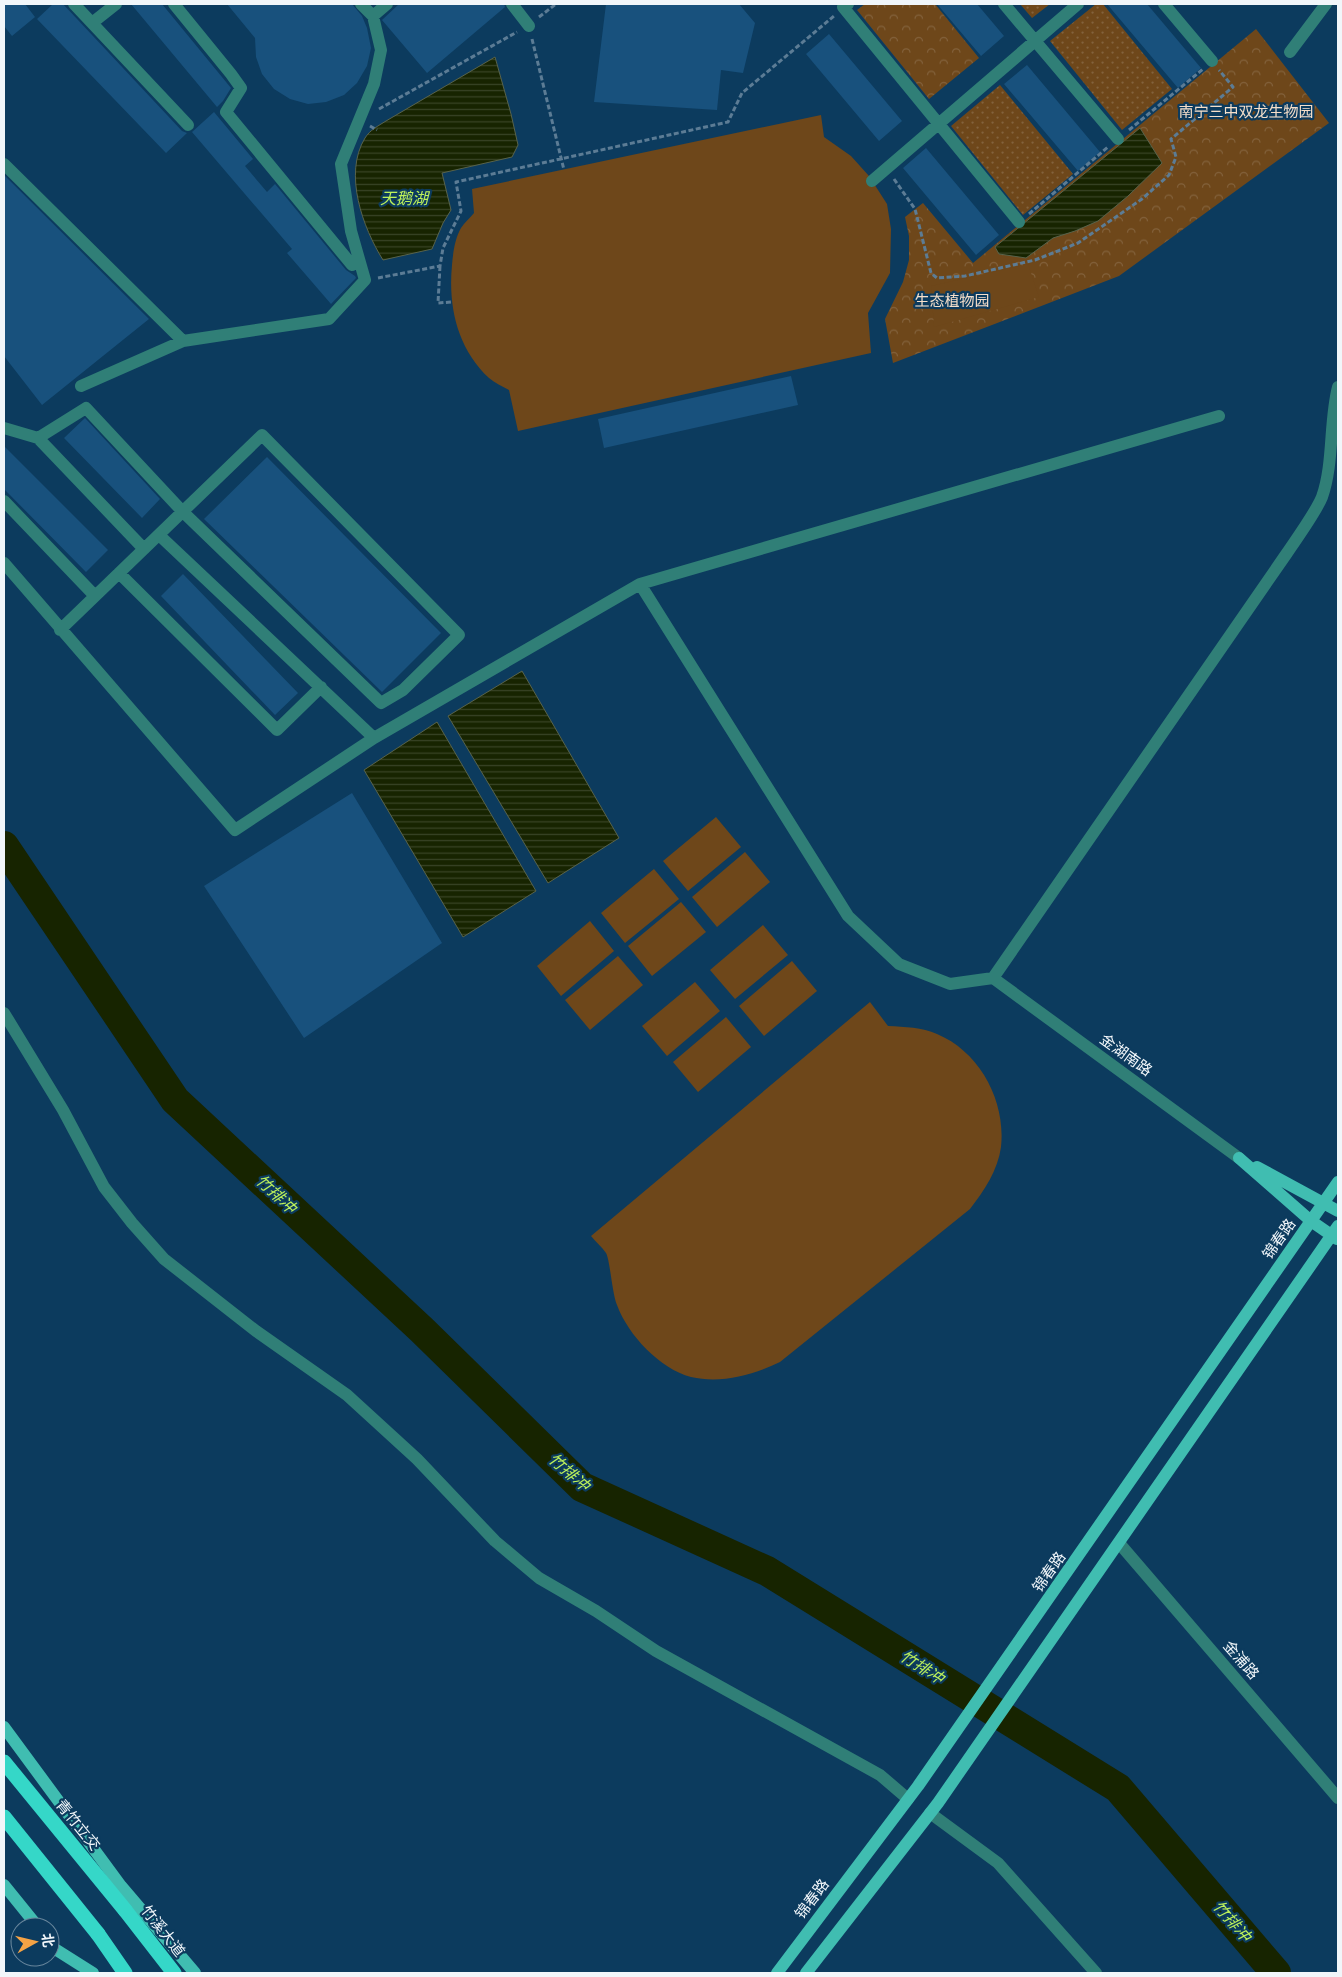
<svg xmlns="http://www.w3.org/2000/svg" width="1342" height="1977" font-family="Raleway,'Noto Sans SC',sans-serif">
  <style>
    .grass { fill: url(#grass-dots) }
    .forest { fill: url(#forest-crowns) }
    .garden { fill: #6e471a }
    .water { fill: url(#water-rules); stroke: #58634b }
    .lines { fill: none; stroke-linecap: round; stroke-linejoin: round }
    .river { stroke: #172400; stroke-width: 30 }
    .building { fill: #18517d }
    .path { stroke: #5c7c95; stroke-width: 3; stroke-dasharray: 5 2.5; stroke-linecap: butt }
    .minor { stroke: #307f77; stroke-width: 12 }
    .major { stroke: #40bdb1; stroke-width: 12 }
    .highway { stroke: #35d7c8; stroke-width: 15 }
    .highway-bridge { stroke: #35d7c8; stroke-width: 15 }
    .labels { text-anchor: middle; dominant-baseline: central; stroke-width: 4.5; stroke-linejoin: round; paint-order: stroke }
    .park-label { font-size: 15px; fill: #f5dfca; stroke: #0c3b5e }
    .street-label { font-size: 15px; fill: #f1f6fa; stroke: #0c3b5e }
    .water-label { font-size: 16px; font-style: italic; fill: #bdf15a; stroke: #0c3b5e }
  </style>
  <defs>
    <pattern id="grass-dots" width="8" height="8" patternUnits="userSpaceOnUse" patternTransform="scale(1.25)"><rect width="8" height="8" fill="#6e471a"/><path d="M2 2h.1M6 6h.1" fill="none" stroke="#83623c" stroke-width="1.8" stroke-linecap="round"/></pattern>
    <pattern id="forest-crowns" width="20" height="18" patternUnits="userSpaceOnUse" patternTransform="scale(1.25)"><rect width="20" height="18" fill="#6e471a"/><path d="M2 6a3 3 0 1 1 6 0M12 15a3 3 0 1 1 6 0" fill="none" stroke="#83623c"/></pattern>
    <pattern id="water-rules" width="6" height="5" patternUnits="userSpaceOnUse" patternTransform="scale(1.25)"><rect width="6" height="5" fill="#172400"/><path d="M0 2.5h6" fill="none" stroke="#394426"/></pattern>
  </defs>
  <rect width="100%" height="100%" fill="#0c3b5e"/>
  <path class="grass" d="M1020,4h30l-18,14z
    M1096,4h7l69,85 -50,41 -72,-89z
    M1000,85l73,89 -50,41 -72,-89z"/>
  <path class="forest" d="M865,4h70l44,54 -50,41 -72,-89z
    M1256,29l73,94 -210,153 -226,87 -8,-44 18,-37 6,-22v-24l-4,-19 18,-14 50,60z"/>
  <path class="garden" d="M821,115l3,22 27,19 18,20 18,28 4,25 -1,44 -22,40 3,40 -353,78 -9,-41c-7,-4 -14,-7 -20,-12 -32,-30 -41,-72 -37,-113 1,-12 3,-27 9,-37 3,-5 9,-10 13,-15l-2,-24z
    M1028,264l11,33 -105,30 -3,-41z
    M716,817l25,30 -53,44 -25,-30z
    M745,852l25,30 -53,45 -25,-30z
    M654,869l25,30 -54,44 -24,-30z
    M681,902l25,30 -54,44 -24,-30z
    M590,921l24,30 -53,45 -24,-30z
    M763,925l25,30 -53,44 -25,-29z
    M618,956l25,29 -53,45 -25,-30z
    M792,961l25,30 -53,45 -25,-30z
    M695,982l25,29 -53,45 -25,-30z
    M870,1002l18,24c17,1 34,1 49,8 43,18 69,67 64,113 -3,23 -17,44 -31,62l-190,153c-27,13 -59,22 -89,15 -31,-8 -63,-42 -74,-72 -5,-12 -7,-45 -11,-52 -4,-6 -11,-12 -15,-17z
    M726,1017l25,30 -53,45 -25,-30z"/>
  <path class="water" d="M495,57l16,57 7,31 -6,12 -70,16 9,37 -8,13 -11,26 -49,11c-20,-32 -40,-86 -18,-122 5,-8 13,-12 21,-17z
    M1140,128l22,35 -34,33 -30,25 -23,10 -22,7 -27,20 -27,-4 -4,-7z
    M522,671l97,167 -71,45 -100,-167z
    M437,722l99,169 -73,46 -99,-167z"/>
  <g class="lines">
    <path class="river" d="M4,846l171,254 247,230 160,157 185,84 351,217 158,185"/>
  </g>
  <path class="building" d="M4,4h21l10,13 -23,19 -8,-10z
    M53,4h10l119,127 5,2 -21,20 -129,-134z
    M131,4h31l69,84 -8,13 -6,6z
    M227,4h125l10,12 5,12 4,20 -4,18 -10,17 -13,12 -18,7 -18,2 -18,-5 -16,-10 -12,-15 -6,-17 -1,-19z
    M399,4h105l1,3 -78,66 -45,-53z
    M606,4h133l16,19 -12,50 -22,-3 -4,40 -123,-8z
    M937,4h40l27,32 -23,20z
    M1107,4h40l54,64 -23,20z
    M829,34l73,87 -23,20 -73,-87z
    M1027,65l73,87 -22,19 -74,-87z
    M214,112l39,47 -8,7 22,26 8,-8 71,86 9,6 1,2 -25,26 -44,-51 5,-4 -100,-117z
    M926,148l73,87 -23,20 -73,-87z
    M4,175l145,144 -107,86 -38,-49z
    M791,376l7,29 -194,43 -6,-29z
    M85,418l75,81 -18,19 -78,-80z
    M4,446l104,104 -22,22 -82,-83z
    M267,457l174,176 -59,59 -178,-173z
    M183,574l115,119 -23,22 -114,-119z
    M352,793l90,150 -138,95 -100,-152z"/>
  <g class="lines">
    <path class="path" d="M539,17l17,-13
      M532,39l32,131
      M379,109l138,-77
      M370,126l7,4
      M1129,130l74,-61
      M894,179l21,30 16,64 6,5 28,-2 70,-16 43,-17 64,-44 27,-24 7,-18 -5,-18 62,-52 -14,-17
      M1029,214l79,-67
      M440,266l-2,37 13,-1
      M378,278l62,-12 3,-18 18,-37 -5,-29 272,-60 14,-29 92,-77"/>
    <path class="minor" d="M74,4l114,121
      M174,4l57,70 10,14 -15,24 126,153
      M361,4l12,12 14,-12
      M512,4l17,22
      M848,4l-5,3 176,215
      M1004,4l114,135
      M1164,4l48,57
      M92,23l24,-19
      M1290,52l36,-48
      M4,164l179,177
      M872,181l206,-177
      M81,386l102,-45 146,-22 36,-39 -14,-49 -10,-67 33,-80 7,-34 -8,-34
      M4,428l34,10
      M4,501l91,95
      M159,535l215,203
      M4,563l231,267 139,-92 266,-154 579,-168
      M119,573l158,157 44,-43
      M640,584l208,332 51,48 51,20 43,-6 294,-425c10,-15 29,-41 35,-56 12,-34 7,-75 16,-110
      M60,630c67,-65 135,-130 202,-195l197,200 -56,55 -22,13 -198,-191 -97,-104 -48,30 106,111
      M993,978l246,180
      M4,1013l59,97 41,77 28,36 32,36 92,72 91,64 70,64 78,82 44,37 57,33 60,40 224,124 28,24
      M1119,1543l219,255
      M930,1813l68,50 98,110"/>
    <path class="major" d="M1239,1158l72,63 26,18
      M1257,1167l81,44
      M4,1727l117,159 74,87
      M4,1885l34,42
      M55,1949l38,24
      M777,1973l141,-187 420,-604
      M806,1973l132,-170 400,-577"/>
    <path class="highway" d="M125,1910l49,63
      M98,1934l27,39"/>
    <path class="highway-bridge" d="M4,1762l121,148
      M4,1817l94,117"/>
  </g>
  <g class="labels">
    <g class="park-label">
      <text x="1246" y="112">南宁三中双龙生物园</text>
      <text x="952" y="301">生态植物园</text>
    </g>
    <g class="street-label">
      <text transform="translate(1126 1055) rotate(36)">金湖南路</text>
      <text transform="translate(1279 1239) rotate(-55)">锦春路</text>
      <text transform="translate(1049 1572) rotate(-55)">锦春路</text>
      <text transform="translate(1241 1660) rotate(49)">金浦路</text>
      <text transform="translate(78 1825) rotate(51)">青竹立交</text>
      <text transform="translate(812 1899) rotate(-53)">锦春路</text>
      <text transform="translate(163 1931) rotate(52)">竹溪大道</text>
    </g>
    <g class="water-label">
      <text x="404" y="198">天鹅湖</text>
      <text transform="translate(276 1194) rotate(43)">竹排冲</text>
      <text transform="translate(569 1472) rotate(41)">竹排冲</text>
      <text transform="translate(922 1667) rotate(32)">竹排冲</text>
      <text transform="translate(1232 1921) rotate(49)">竹排冲</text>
    </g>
  </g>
  <rect width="1342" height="1977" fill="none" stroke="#f1f6fa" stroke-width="10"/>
  <g transform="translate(35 1942) rotate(82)"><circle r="24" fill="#0c3b5e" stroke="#68869c"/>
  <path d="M0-4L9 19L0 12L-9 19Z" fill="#f5a345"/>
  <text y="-8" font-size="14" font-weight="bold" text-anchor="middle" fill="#f1f6fa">北</text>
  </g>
</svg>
